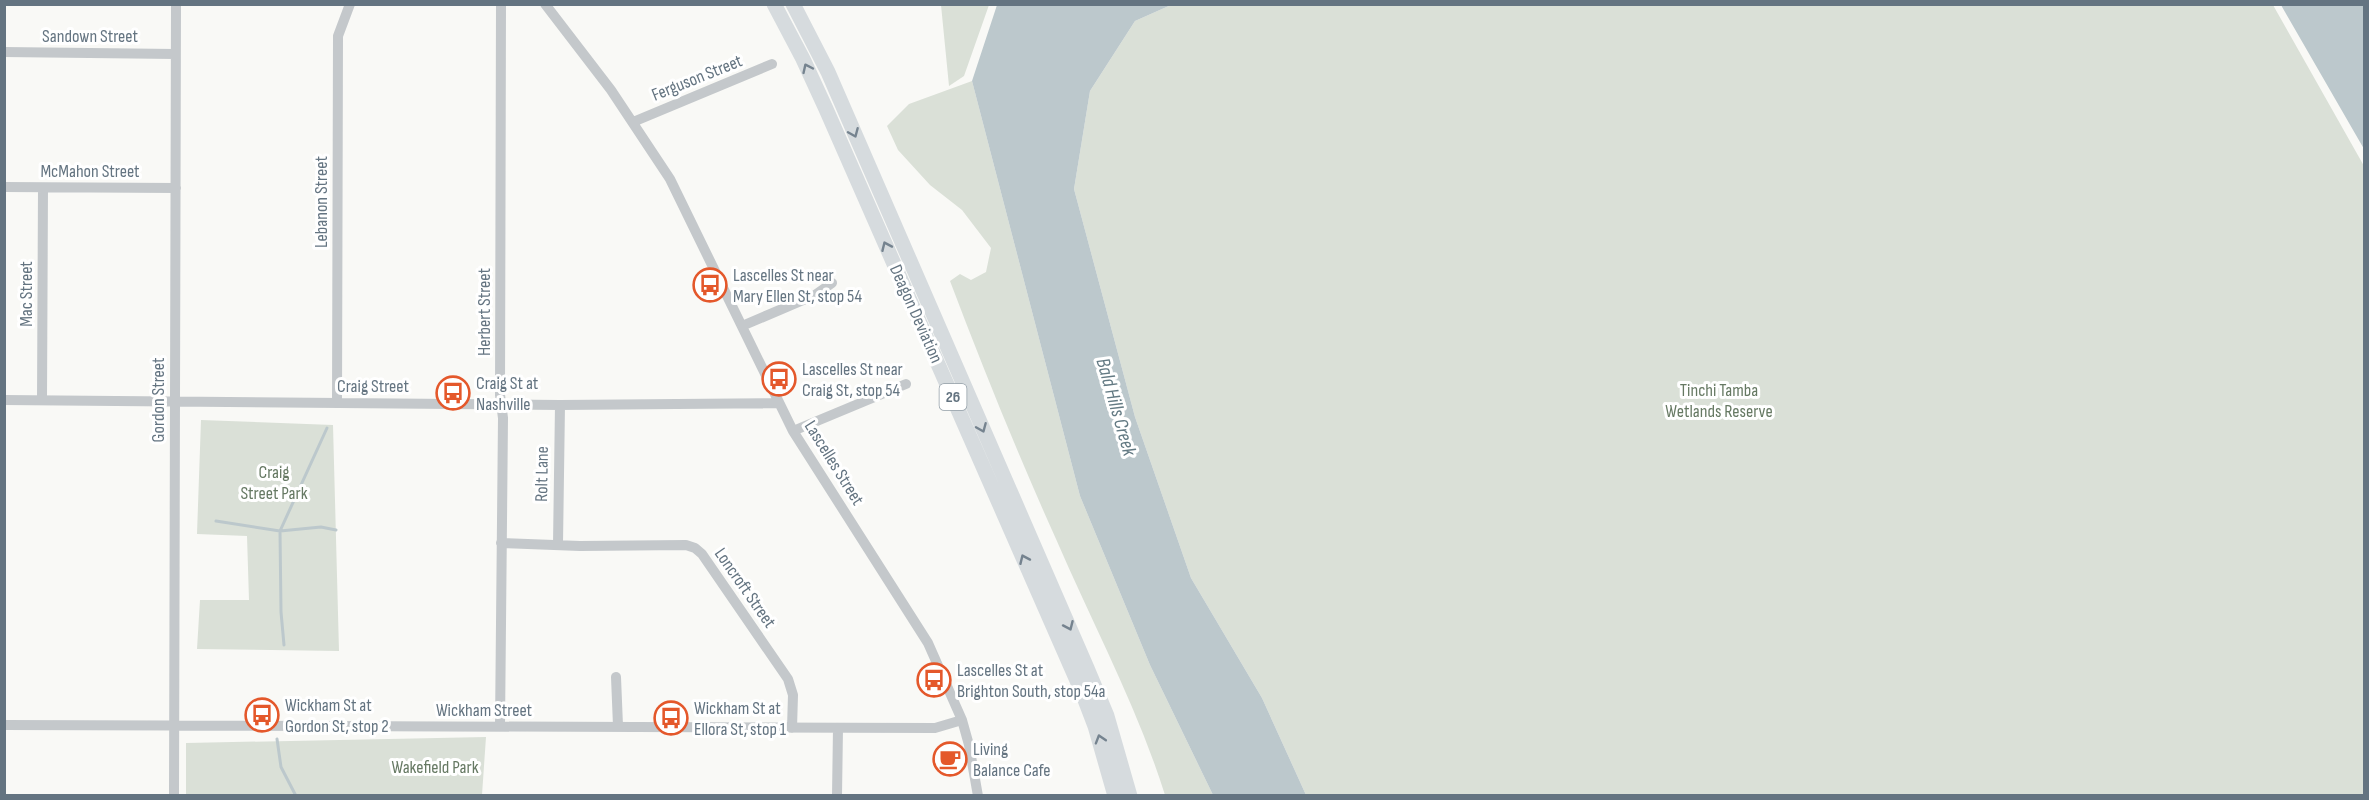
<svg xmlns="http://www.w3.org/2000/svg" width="2369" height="800" font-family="'Sofia Sans Condensed',sans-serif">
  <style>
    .green { fill: #dae0d7 }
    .water { fill: #bcc8cc }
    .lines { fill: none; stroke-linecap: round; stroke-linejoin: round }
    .stream { stroke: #bcc8cc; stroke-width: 3 }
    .minor { stroke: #c4c8cb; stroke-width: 10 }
    .highway { stroke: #d6dbde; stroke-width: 15 }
    .oneway { stroke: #75838f }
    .labels { text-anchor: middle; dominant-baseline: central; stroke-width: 6; stroke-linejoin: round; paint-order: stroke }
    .shield { fill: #fff; stroke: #929ea7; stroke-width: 1.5 }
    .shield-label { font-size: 16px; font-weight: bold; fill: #647481 }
    .street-label { font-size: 18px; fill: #647481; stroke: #fff }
    .poi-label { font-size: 18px; fill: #647481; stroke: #fff; text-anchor: start }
    .park-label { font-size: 18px; fill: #667963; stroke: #fff }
    .water-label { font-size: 20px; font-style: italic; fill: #637a83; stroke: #fff }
  </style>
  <rect width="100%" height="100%" fill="#f9f9f6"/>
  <path class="green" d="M941,5h48l-25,71 -15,10z
    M1171,5h1102l91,161v629h-1058l-44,-97 -71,-120 -56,-161 -61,-228 16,-98 45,-70z
    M972,81l108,415 70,169 63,130h-48c-28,-89 -72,-170 -109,-256 -38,-84 -73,-171 -106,-258l10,-7 11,6 15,-8 5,-24 -29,-38 -32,-25 -32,-35 -11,-24 22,-22z
    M201,420l132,5 6,226 -142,-2 3,-49h49l-2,-64 -50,-2z
    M486,737l-4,58h-296v-52z"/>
  <path class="water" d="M997,5h174l-36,16 -45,70 -16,98 61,228 56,161 71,120 44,97h-93l-63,-130 -70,-169 -108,-415z
    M2281,5h83v144z"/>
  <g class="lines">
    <path class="stream" d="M216,521l64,10 41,-4 15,3
      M284,645l-3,-33 -1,-81 47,-103
      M277,739l4,28 15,29"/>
    <path class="minor" d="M545,4l66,86 59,89 123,252 135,212 34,77 7,25 9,51
      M4,52l171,2
      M633,122l139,-58
      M4,187l172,1
      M742,326l73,-31 17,-12
      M4,400l556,5 218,-2
      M42,400l1,-212
      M337,402l1,-366 12,-32
      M793,431l113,-47
      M501,543l79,3 106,-1 9,3 7,6 86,125 5,16 -1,33
      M558,544l2,-139
      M616,677l2,49
      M4,725l931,3 27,-8
      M500,726l3,-308 -3,-23 1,-391
      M174,796l2,-792
      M837,796l1,-68"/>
    <path class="highway" d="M774,4l29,55 23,50 256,583 13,34 20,70
      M793,4l35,68 259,596 20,48 23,80"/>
  </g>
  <defs><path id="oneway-chevron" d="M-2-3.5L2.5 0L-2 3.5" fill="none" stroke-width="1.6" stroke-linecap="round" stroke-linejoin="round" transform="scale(1.5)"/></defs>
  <g class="oneway">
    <use href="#oneway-chevron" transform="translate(807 68) rotate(-115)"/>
    <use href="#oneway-chevron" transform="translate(854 133) rotate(67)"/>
    <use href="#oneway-chevron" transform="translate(886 246) rotate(-114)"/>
    <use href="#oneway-chevron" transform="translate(982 428) rotate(67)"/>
    <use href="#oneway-chevron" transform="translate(1024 559) rotate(-114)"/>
    <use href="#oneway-chevron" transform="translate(1069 626) rotate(66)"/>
    <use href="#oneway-chevron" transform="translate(1100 739) rotate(-107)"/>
  </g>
  <defs>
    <symbol id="bus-ring" viewBox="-11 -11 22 22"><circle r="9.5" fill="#fff" stroke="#e4582b" stroke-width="1.5"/><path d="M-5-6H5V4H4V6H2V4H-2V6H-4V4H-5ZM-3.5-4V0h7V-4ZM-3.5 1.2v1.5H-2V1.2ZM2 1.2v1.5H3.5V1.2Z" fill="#e4582b"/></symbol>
    <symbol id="cafe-ring" viewBox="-11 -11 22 22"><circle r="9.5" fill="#fff" stroke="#e4582b" stroke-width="1.5"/><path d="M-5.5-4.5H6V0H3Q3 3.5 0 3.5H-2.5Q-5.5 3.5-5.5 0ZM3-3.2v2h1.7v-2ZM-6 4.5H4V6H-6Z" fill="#e4582b"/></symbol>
  </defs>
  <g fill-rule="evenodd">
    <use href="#bus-ring" x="691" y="266" width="38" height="38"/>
    <use href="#bus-ring" x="760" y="360" width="38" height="38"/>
    <use href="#bus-ring" x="434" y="374" width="38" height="38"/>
    <use href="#bus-ring" x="915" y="661" width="38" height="38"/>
    <use href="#bus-ring" x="243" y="696" width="38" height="38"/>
    <use href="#bus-ring" x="652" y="699" width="38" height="38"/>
    <use href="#cafe-ring" x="931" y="740" width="38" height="38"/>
  </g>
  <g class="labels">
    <rect class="shield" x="939.5" y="384" width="27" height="26" rx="4.5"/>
    <g class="shield-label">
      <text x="953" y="397">26</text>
    </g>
    <g class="street-label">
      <text x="90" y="36">Sandown Street</text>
      <text transform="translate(697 78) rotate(-22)">Ferguson Street</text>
      <text x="90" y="171">McMahon Street</text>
      <text transform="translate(321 202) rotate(-90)">Lebanon Street</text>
      <text transform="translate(26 294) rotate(-90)">Mac Street</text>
      <text transform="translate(484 312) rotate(-90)">Herbert Street</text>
      <text transform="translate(916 314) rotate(66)">Deagon Deviation</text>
      <text x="373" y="386">Craig Street</text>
      <text transform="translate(158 400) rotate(-90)">Gordon Street</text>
      <text transform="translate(834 463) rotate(58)">Lascelles Street</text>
      <text transform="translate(542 474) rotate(-89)">Rolt Lane</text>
      <text transform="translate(745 588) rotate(55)">Loncroft Street</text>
      <text x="484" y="710">Wickham Street</text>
    </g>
    <g class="poi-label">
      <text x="733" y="275">Lascelles St near<tspan x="733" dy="21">Mary Ellen St, stop 54</tspan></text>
      <text x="802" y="369">Lascelles St near<tspan x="802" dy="21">Craig St, stop 54</tspan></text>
      <text x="476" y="383">Craig St at<tspan x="476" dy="21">Nashville</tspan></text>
      <text x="957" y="670">Lascelles St at<tspan x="957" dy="21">Brighton South, stop 54a</tspan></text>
      <text x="285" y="705">Wickham St at<tspan x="285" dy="21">Gordon St, stop 2</tspan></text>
      <text x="694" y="708">Wickham St at<tspan x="694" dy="21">Ellora St, stop 1</tspan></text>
      <text x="973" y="749">Living<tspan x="973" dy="21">Balance Cafe</tspan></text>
    </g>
    <g class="park-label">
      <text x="1719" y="390">Tinchi Tamba<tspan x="1719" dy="21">Wetlands Reserve</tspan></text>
      <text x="274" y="472">Craig<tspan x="274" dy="21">Street Park</tspan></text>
      <text x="435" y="767">Wakefield Park</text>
    </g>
    <g class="water-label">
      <text transform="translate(1116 407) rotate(74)">Bald Hills Creek</text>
    </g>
  </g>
  <rect width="2369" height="800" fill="none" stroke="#647481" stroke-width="12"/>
</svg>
